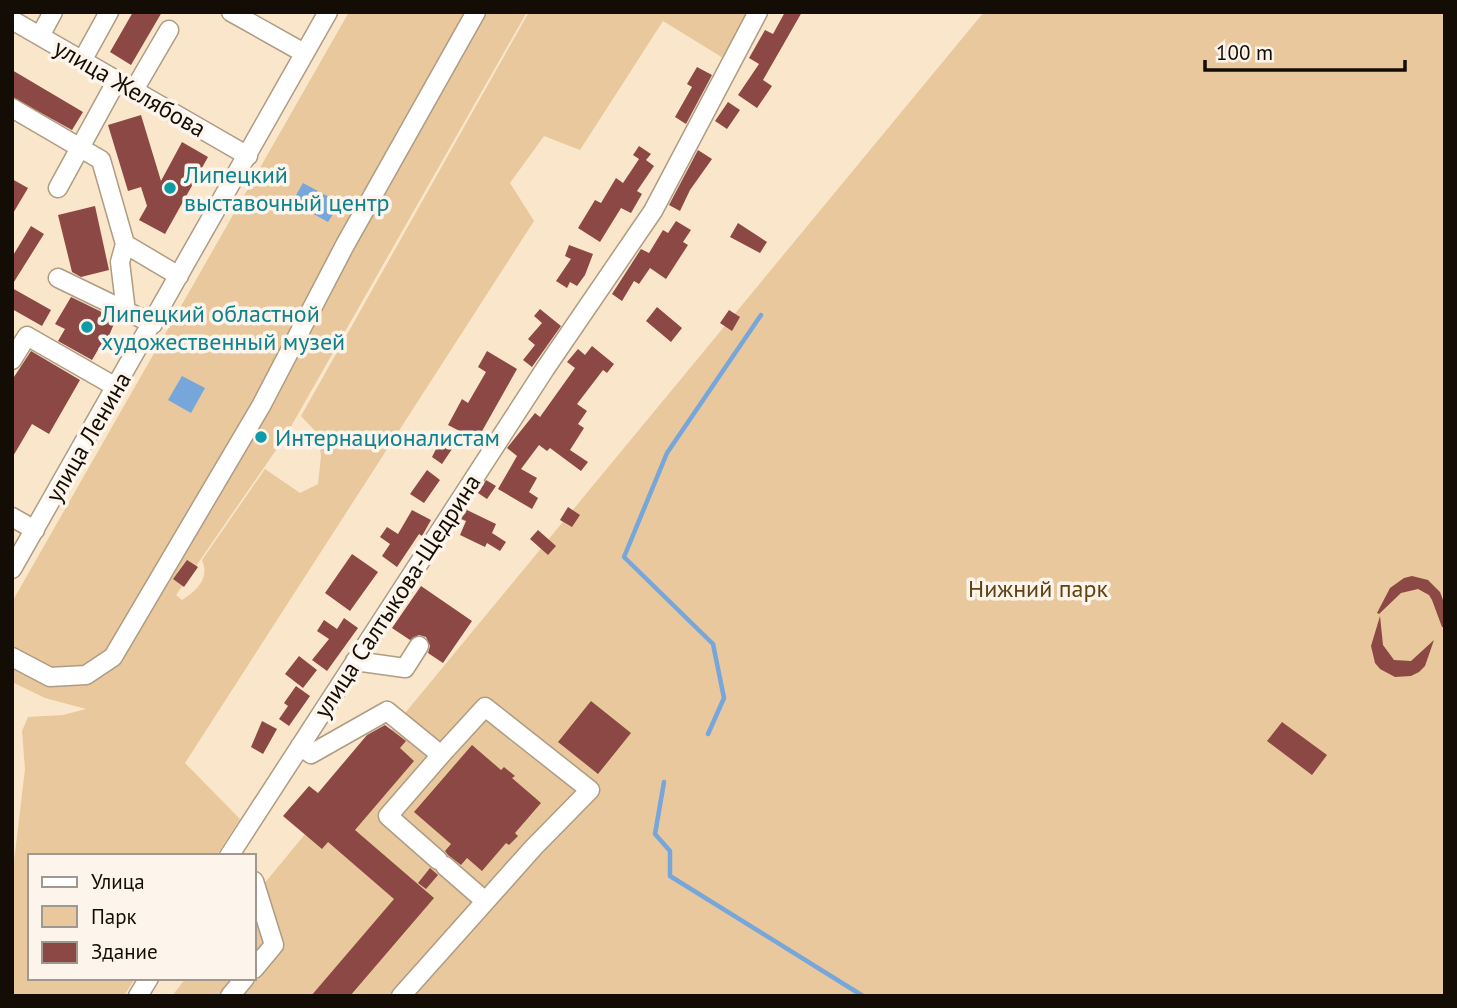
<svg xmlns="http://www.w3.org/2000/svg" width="1457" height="1008" font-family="'PT Sans',sans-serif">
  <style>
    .green { fill: #e8c89c }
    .water { fill: #77a6db }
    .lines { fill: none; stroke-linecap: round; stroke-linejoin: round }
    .stream { stroke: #77a6db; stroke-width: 4.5 }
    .building { fill: #8c4844 }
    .minor-casing { stroke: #ae9c83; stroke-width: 21 }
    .minor { stroke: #fff; stroke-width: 18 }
    .culture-dot { fill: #0f9aa8; stroke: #fdf5eb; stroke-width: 2.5 }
    .labels { text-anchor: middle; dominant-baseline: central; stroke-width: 7; stroke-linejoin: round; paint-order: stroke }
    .street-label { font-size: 24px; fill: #140d05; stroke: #fdf5eb }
    .culture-label { font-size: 24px; fill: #0d838f; stroke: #fdf5eb; text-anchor: start }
    .park-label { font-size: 24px; fill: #604213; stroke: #fdf5eb }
  </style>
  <rect width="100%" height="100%" fill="#fae6cb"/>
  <path class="green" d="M349,12h178l-242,425 -109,158 6,5c15,-10 28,-21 20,-40l63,-91 35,24 18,-9 3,-28 -3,-22 -17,-18 228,-404h225l-26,49 -65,-40 -83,129 -36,-14 -34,47 24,38 -349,542 55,56 -24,37h-186v122h105l-11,18h-112v-118l13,-109 -3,-38 6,-14 35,-2 23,-6 -41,-11 -33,-16v-80z
    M984,12h461v984h-1273l14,-18h68v-82z"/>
  <path class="water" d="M303,183l37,20 -12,19 -36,-20z
    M182,376l23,12 -14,25 -23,-13z"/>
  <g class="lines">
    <path class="stream" d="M708,734l16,-36 -11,-54 -89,-87 43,-104 94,-138
      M664,782l-9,52 15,17v25l193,120"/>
  </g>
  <path class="building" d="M133,12h29l-31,53 -21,-13z
    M785,12h17l-39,68 9,6 -15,22 -19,-13 21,-31 -10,-6 16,-28 8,4z
    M697,67l15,8 -26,49 -11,-7 17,-30 -5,-3z
    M12,70l71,42 -11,18 -60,-33z
    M728,102l12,8 -13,19 -12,-8z
    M141,115l20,66 21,-39 26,15 -43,77 -26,-14 8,-14 -6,-19 -13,4 -20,-66z
    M639,146l12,8 -5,6 8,6 -17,25 5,3 -11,19 -10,-5 -21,34 -22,-14 17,-28 6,3 15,-25 7,5 16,-24 -6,-4z
    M698,150l14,9 -22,31 -10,21 -11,-6z
    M12,179l16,9 -16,27z
    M95,206l14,64 -28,7 -9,-5 -14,-57z
    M676,221l15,9 -8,12 5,3 -22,34 -16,-11 -11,16 -5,-3 -12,20 -10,-7 29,-45 8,4 14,-23 5,3z
    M738,223l29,19 -7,11 -30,-16z
    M31,226l13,8 -32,51v-28z
    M569,245l24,9 -8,21 -8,11 -7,-4 -3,6 -11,-7 15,-22 -6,-3z
    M12,288l39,22 -9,16 -30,-17z
    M71,297l45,22 -13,31 -4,-2 -7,12 -34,-19 7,-12 -10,-5z
    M657,307l25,21 -11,14 -25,-21z
    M540,309l21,17 -29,41 -9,-7 12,-15 -7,-6 14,-16 -8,-7z
    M729,310l11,7 -8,14 -12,-8z
    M592,346l22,18 -7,9 -4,-3 -26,34 10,7 -9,13 6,4 -14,22 18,12 -7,9 -31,-23 -3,3 -8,-6 -18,24 16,9 -8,14 9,6 -6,11 -34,-20 19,-33 -10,-8 28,-35 5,4 35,-49 -8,-6 11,-13 7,6z
    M31,351l49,29 -31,54 -17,-10 -20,34v-78z
    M487,351l30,18 -40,71 -29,-15 14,-26 6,4 18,-31 -8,-5z
    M440,441l12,8 -10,15 -10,-7z
    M427,470l13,10 -16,23 -14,-9z
    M486,480l10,6 -9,13 -9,-6z
    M568,507l12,8 -8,12 -12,-7z
    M412,510l19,10 -9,16 -3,-2 -22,33 -15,-11 8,-12 -10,-7 7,-10 11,7z
    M467,510l29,14 -4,9 14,9 -6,9 -13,-8 -2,4 -25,-12 6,-14 -5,-2z
    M538,530l18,16 -8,9 -18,-16z
    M352,554l26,18 -28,39 -25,-18z
    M187,560l11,7 -14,20 -11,-8z
    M1412,576l16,4 12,12 3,8 2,27h-3l-10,-27 -3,-5 -11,-6 -17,4 -22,21 -2,-1 13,-25 14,-10z
    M421,586l51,35 -29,42 -15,-10 2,-7 -4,-9 -7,-2 -9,5 -18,-12z
    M1380,616l3,29 11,15 17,1 23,-21 -9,26 -6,6 -8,4 -16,1 -15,-8 -5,-6 -4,-17z
    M344,618l14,10 -31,43 -15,-11 17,-21 -12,-8 7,-11 13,9z
    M299,656l18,14 -14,18 -18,-14z
    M296,686l14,10 -21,30 -10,-7 9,-13 -4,-3z
    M591,701l40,32 -33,41 -40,-32z
    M262,721l15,8 -14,25 -12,-7z
    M1282,722l45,33 -15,20 -45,-34z
    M385,725l21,16 -6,7 14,13 -59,69 79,68 -84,98h-39l83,-97 -66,-57 -6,7 -39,-33 26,-30 9,7 49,-58z
    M472,745l29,25 3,-3 11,9 -3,2 29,25 -26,30 3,3 -9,9 -3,-2 -24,28 -15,-13 -6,7 -13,-10 -3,-4 6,-7 -37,-32z
    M430,868l8,7 -12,14 -8,-6z"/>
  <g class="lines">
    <defs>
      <path id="minor" d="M231,12l73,41
        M12,20l236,136
        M40,36l13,-24
        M82,61l27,-49
        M134,90l35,-60
        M12,108l89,52 24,84 54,32
        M58,188l59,-108
        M125,244l-5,18 6,50
        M58,278l95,46
        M12,360l15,-24 89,51
        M12,517l23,13
        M12,569l316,-557
        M12,657l38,20 36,-2 27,-18 148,-251 84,-161 131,-233
        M355,661l50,7 14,-22
        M300,746l11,8 76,-43 54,44 44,-48 105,83 -56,57 -133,149
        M229,856l316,-487 108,-158 105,-199
        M438,860l-50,-44 53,-61
        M445,866l40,35
        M254,881l20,64 -20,24
        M138,996l11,-18
        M230,996l15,-18"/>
    </defs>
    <use href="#minor" class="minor-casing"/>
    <use href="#minor" class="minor"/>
  </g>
  <g class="culture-dot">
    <circle cx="170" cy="188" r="7"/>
    <circle cx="87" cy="327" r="7"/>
    <circle cx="261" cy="437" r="7"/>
  </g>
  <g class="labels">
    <g class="street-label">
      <text transform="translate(130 88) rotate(30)">улица Желябова</text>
      <text transform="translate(88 437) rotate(-60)">улица Ленина</text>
      <text transform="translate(397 596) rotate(-57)">улица Салтыкова-Щедрина</text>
    </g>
    <g class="culture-label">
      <text x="184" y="174">Липецкий<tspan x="184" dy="28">выставочный центр</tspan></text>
      <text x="101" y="313">Липецкий областной<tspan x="101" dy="28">художественный музей</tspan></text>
      <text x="275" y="437">Интернационалистам</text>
    </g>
    <g class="park-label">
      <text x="1038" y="588">Нижний парк</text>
    </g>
  </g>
  <rect width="1457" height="1008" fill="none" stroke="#140d05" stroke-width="28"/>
  <rect x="28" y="854" width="228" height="126" fill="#fdf5eb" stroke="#a0988f" stroke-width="2"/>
  <rect x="42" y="877" width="35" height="10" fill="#ffffff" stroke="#a0988f" stroke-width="2"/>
  <text x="91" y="889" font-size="21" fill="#140d05">Улица</text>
  <rect x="42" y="906" width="35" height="21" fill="#e8c89c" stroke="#a0988f" stroke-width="2"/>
  <text x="91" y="924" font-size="21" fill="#140d05">Парк</text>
  <rect x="42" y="942" width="35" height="21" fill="#8c4844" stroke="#a0988f" stroke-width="2"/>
  <text x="91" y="959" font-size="21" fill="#140d05">Здание</text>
  <path d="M1205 60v10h200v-10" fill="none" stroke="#140d05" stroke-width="3.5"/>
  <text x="1216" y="60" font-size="21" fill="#140d05" stroke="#fdf5eb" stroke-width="5" paint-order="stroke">100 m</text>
</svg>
